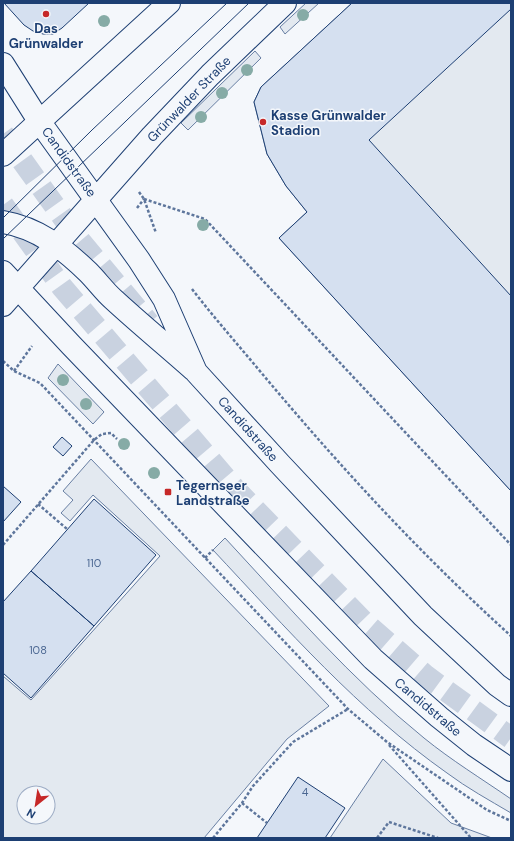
<svg xmlns="http://www.w3.org/2000/svg" width="514" height="841" font-family="'DM Sans',sans-serif">
  <style>
    .green { fill: #e3e9f0; stroke: #687fa3; fill-rule: evenodd }
    .building { fill: #d5e0f0; stroke: #1d3f73 }
    .lines { fill: none; stroke-linecap: round; stroke-linejoin: round }
    .trunk-tunnel { stroke: #c9d2e0; stroke-width: 22; stroke-dasharray: 22 11; stroke-linecap: butt }
    .secondary-casing { stroke: #1d3f73; stroke-width: 24 }
    .path { stroke: #5e769c; stroke-width: 2.5; stroke-dasharray: 3 2; stroke-linecap: butt }
    .secondary { stroke: #f4f7fb; stroke-width: 22 }
    .tram { stroke: #1d3f73; stroke-width: 1 }
    .tree { fill: #86aba6 }
    .poi-dot { fill: #c62828; stroke: #f4f7fb; stroke-width: 1.5 }
    .labels { text-anchor: middle; dominant-baseline: central; stroke-width: 3; stroke-linejoin: round; paint-order: stroke }
    .number-label { font-size: 11px; fill: #4b6792 }
    .poi-label { font-size: 13px; font-weight: bold; fill: #1d3f73; stroke: #f4f7fb; text-anchor: start }
    .street-label { font-size: 13px; fill: #1d3f73; stroke: #f4f7fb }
  </style>
  <rect width="100%" height="100%" fill="#f4f7fb"/>
  <path class="green" d="M306,3h13l-34,31 -5,-7z
    M352,3h159v488l-232,-253 28,-26 -21,-26 -19,-32 -13,-52 7,-15z
    M255,51l6,7 -73,72 -7,-7z
    M58,364l46,48 -11,12 -45,-46z
    M91,459l238,247 -42,33 -83,99h-201v-162l28,24 129,-144 -67,-61 -23,26 -9,-8 12,-13 -10,-9zM24,793h24v24h-24z
    M225,538c64,69 126,141 199,200 27,22 58,41 87,61v14c-22,-13 -44,-25 -64,-40 -88,-62 -161,-145 -234,-223z
    M383,759l68,64 41,15h-162z"/>
  <path class="building" d="M4,3h85l-27,25 -9,6h-10l-10,-3 -9,-6z
    M352,3h159v6l-142,131 142,156v195l-232,-253 28,-26 -21,-26 -19,-32 -13,-52 7,-15z
    M62,437l10,9 -9,10 -10,-9z
    M3,486l18,16 -18,20z
    M94,499l62,56 -62,71 -63,-55z
    M31,571l63,55 -63,72 -28,-25v-71z
    M298,777l47,31 -20,30h-68z"/>
  <g class="lines">
    <path class="trunk-tunnel" d="M3,134l77,107 69,82
      M3,205l59,82 173,202 129,133 62,54 85,62"/>
    <defs>
      <path id="secondary" d="M3,64l36,57 100,139 25,39 32,73 84,92 143,152 74,69 14,10
        M3,155l166,-152
        M3,222c35,6 60,26 85,50 9,9 16,19 25,27 26,24 54,47 81,71
        M3,272l68,73 302,314 66,58 35,28 37,25
        M3,305l149,-169 58,-61 75,-72"/>
    </defs>
    <use href="#secondary" class="secondary-casing"/>
    <path class="path" d="M139,192l5,7 12,34
      M144,199l61,20 306,326
      M137,208l7,-9
      M192,289c20,26 41,50 62,75 80,96 163,187 257,272
      M3,361l11,10 26,12 308,326 39,33 100,68 24,11
      M14,371l18,-25
      M38,504l29,25
      M3,545l91,-105 8,-6 9,-1 6,6
      M205,558l8,-8
      M389,745l82,93
      M242,803l25,20
      M213,838l29,-35 11,-17 40,-44 55,-33
      M377,838l12,-16 49,16"/>
    <use href="#secondary" class="secondary"/>
    <path class="tram" d="M3,218l89,-88 135,-127
      M3,239l246,-236"/>
  </g>
  <g class="tree">
    <circle cx="303" cy="15" r="6"/>
    <circle cx="104" cy="21" r="6"/>
    <circle cx="247" cy="70" r="6"/>
    <circle cx="222" cy="93" r="6"/>
    <circle cx="201" cy="117" r="6"/>
    <circle cx="203" cy="225" r="6"/>
    <circle cx="63" cy="380" r="6"/>
    <circle cx="86" cy="404" r="6"/>
    <circle cx="124" cy="444" r="6"/>
    <circle cx="154" cy="473" r="6"/>
  </g>
  <g class="poi-dot">
    <circle cx="46" cy="14" r="4"/>
    <circle cx="263" cy="122" r="4"/>
    <rect x="164" y="488" width="8" height="8" rx="2"/>
  </g>
  <g class="labels">
    <g class="number-label">
      <text x="94" y="563">110</text>
      <text x="38" y="650">108</text>
      <text x="305" y="792">4</text>
    </g>
    <g class="poi-label">
      <text x="46" y="28" text-anchor="middle">Das<tspan x="46" dy="15">Grünwalder</tspan></text>
      <text x="271" y="115">Kasse Grünwalder<tspan x="271" dy="15">Stadion</tspan></text>
      <text x="176" y="485">Tegernseer<tspan x="176" dy="15">Landstraße</tspan></text>
    </g>
    <g class="street-label">
      <text transform="translate(189 99) rotate(-46)">Grünwalder Straße</text>
      <text transform="translate(69 162) rotate(54)">Candidstraße</text>
      <text transform="translate(248 429) rotate(48)">Candidstraße</text>
      <text transform="translate(428 707) rotate(40)">Candidstraße</text>
    </g>
  </g>
  <rect width="514" height="841" fill="none" stroke="#1d3f73" stroke-width="8"/>
  <g transform="translate(36 805) rotate(210)"><circle r="19" fill="#f4f7fb" stroke="#9eadc5"/>
  <path d="M0-3L7 15L0 10L-7 15Z" fill="#c62828"/>
  <text y="-6" font-size="11" font-weight="bold" text-anchor="middle" fill="#1d3f73">N</text>
  </g>
</svg>
